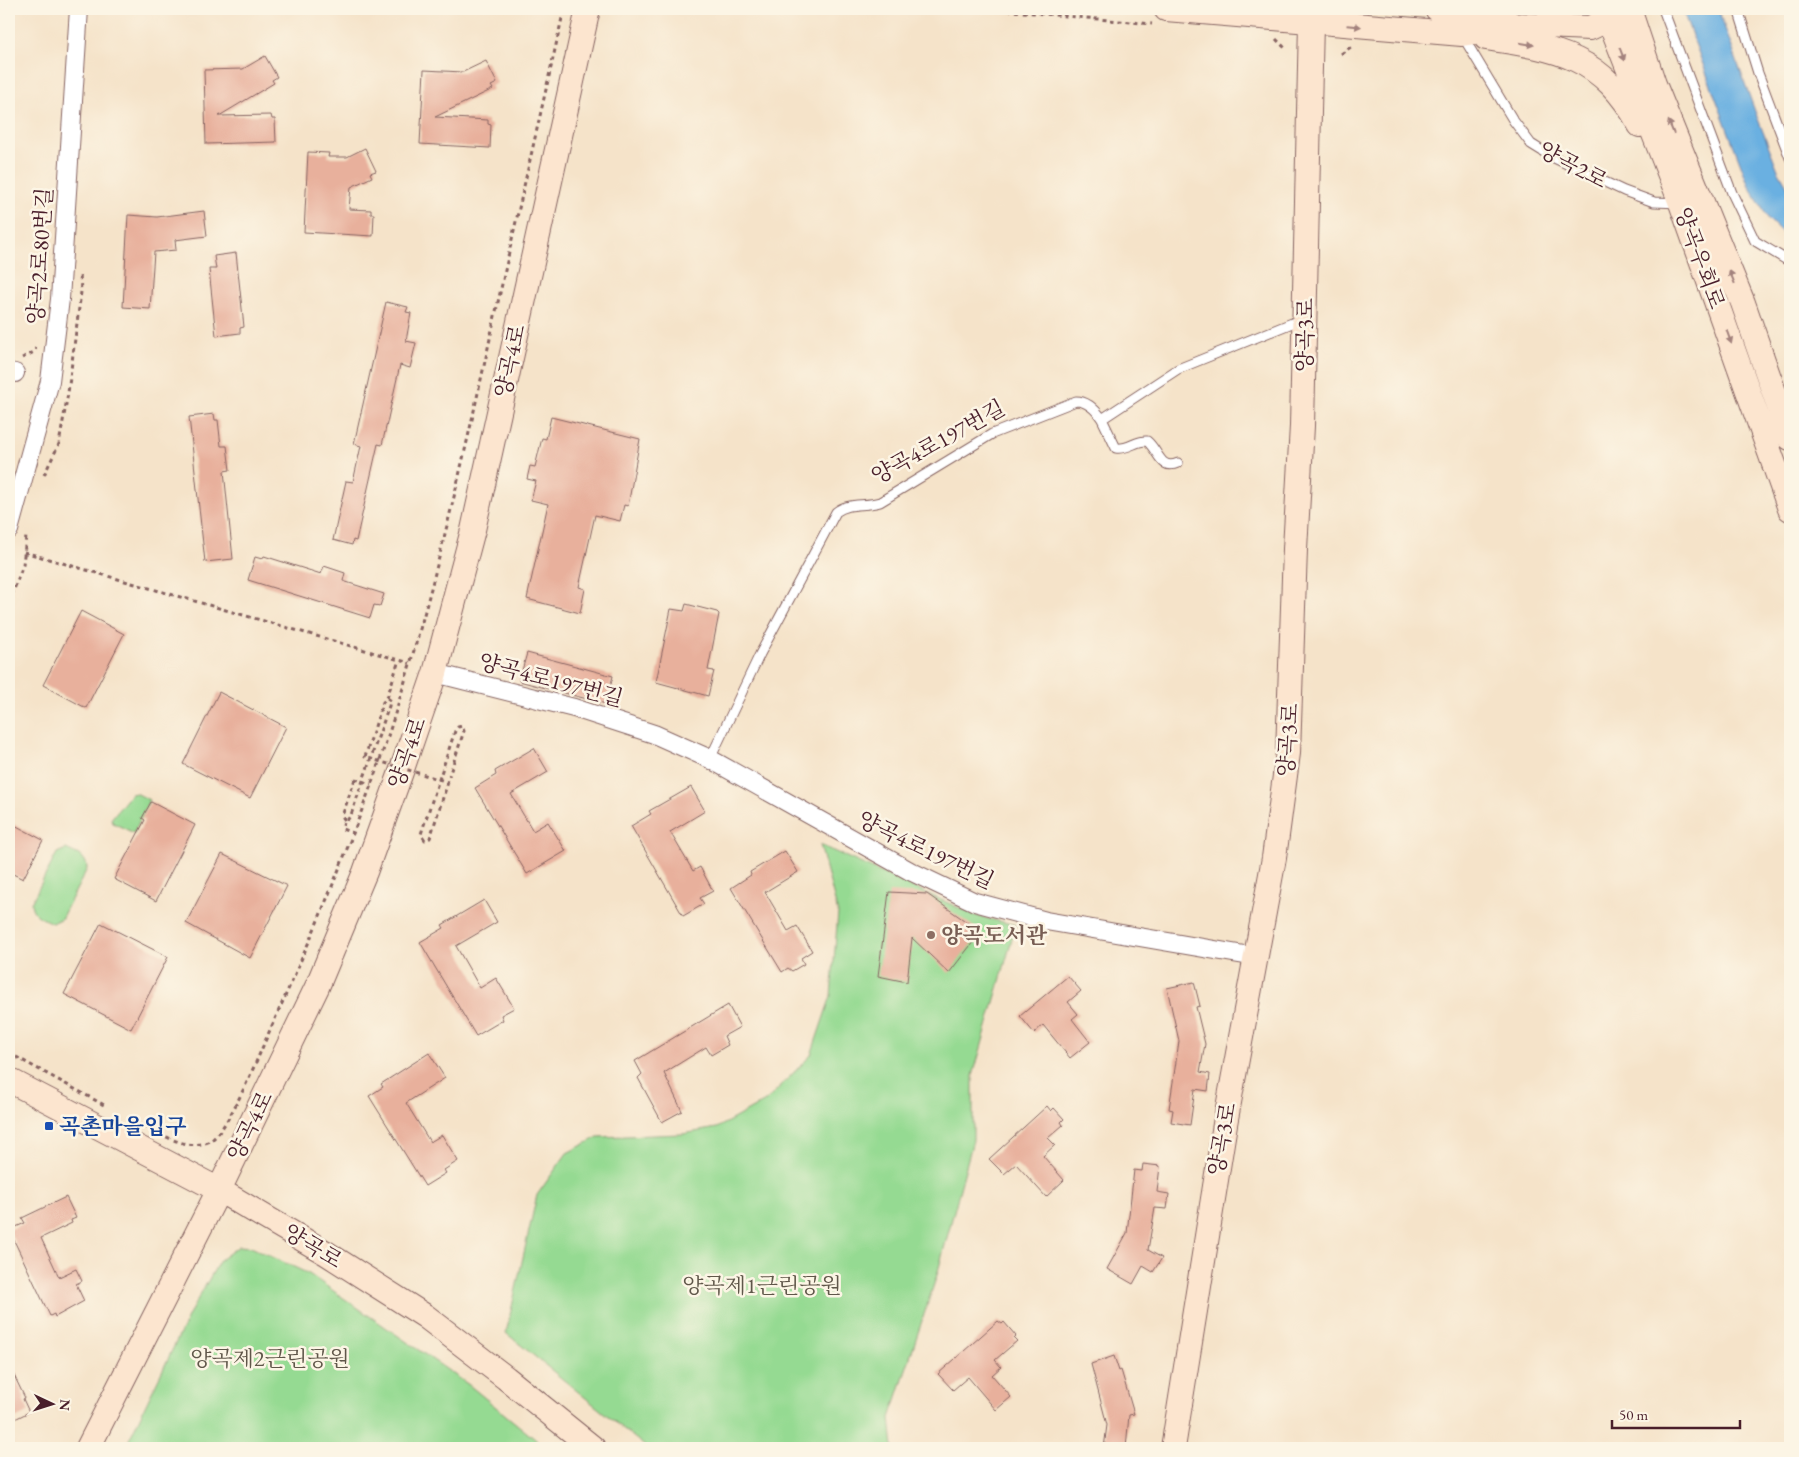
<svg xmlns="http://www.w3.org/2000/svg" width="1799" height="1457" font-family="'EB Garamond','Noto Serif KR',serif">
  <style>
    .green { fill: #95da92; stroke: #707c5e }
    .water { fill: #6bb0e1; stroke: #5a6886 }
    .building { fill: #e8b09c }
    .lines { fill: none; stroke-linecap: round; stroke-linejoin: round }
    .lane-casing { stroke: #866462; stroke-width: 11 }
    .street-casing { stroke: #866462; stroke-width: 20 }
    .secondary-casing { stroke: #866462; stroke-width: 26 }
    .path { stroke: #866462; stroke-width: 3; stroke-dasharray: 4 4; stroke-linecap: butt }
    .lane { stroke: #fff; stroke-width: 9 }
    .street { stroke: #fff; stroke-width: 18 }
    .secondary { stroke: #fce5cf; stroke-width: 24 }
    .path-bridge { stroke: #866462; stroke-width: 3; stroke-dasharray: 4 4; stroke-linecap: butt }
    .oneway { fill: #a3827d }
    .education-dot { fill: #8d6e63; stroke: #fcf5e5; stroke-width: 2 }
    .transit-dot { fill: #1a4fb4; stroke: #fcf5e5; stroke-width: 2 }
    .labels { text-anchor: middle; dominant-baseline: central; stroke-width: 5; stroke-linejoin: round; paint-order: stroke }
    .street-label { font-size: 22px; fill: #4a1f2b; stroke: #fcf5e5 }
    .education-label { font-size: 22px; font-weight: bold; fill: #785e54; stroke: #fcf5e5; text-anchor: start }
    .transit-label { font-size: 22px; font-weight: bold; fill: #164399; stroke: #fcf5e5; text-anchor: start }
    .park-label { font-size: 22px; fill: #60574a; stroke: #fcf5e5 }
  </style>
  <rect width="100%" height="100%" fill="#fcf5e5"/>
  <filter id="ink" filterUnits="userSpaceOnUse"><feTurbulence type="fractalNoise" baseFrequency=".02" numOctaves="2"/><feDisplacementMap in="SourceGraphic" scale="10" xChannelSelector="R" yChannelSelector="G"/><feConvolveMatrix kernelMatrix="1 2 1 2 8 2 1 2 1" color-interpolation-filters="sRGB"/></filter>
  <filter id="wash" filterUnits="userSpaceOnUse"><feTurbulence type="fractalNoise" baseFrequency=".0096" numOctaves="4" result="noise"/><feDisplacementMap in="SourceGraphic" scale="20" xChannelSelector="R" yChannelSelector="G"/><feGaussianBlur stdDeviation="1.12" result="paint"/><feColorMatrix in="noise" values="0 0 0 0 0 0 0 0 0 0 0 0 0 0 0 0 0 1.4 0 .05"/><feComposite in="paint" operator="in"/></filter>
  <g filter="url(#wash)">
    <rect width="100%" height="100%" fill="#f5e3c9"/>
    <path class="green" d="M136,793l13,7 -15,33 -21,-10 -2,-4 20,-25z
      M820,845l157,71 39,9 -43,151v64l-36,135 -47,143 3,30h-246l-141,-115 31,-138 30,-42 31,-16 85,-3 34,-6 50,-28 44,-45 20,-59 7,-83z
      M66,849c10,5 21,7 21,20l-26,50 -9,4c-10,-5 -20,-8 -21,-20l26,-50z
      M239,1246l12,1 58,27 160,111 77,63h-421l67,-139 28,-49z"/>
    <path class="water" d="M1682,9h36l38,105 22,56 12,21v49l-21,-20 -20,-34z"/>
    <g id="blocks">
      <path class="building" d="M265,56l12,21 -5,3 2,3 -55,33 52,-1 1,4h3l1,23 -70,2 -2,-74 39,-1z
        M486,61l11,22 -6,3 2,3 -58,28 53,3v4l3,1 -1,23 -70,-4 4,-74 39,2z
        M365,148l11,23 -6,2 2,4 -21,10 -2,22 22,1v4h3l-1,22 -69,-4 4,-80 21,1 -1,4h19z
        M204,211l3,25 -32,4 1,10 -22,2 -4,57 -27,-2 5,-92 29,2z
        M236,253l8,74 -4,1v5l-24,3 -7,-67h7l-2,-13z
        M386,302l22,5 -2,5 5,1 -5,28 10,2 -6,25 -10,-3 -18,80 -4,-1 -22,97 -3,-1 -1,5 -19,-5 13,-59 7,1 8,-36 -7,-2z
        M214,414l1,6h3l3,26h6l3,24 -6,1 9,88 -28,3 -16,-145z
        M551,417l89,22 -12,67 -4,-1 -4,16 -25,-6 -16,72 6,2 -5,24 -53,-14 21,-95 -17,-4 5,-19 -9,-2 3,-13 5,1 7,-29 4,1z
        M264,556l57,18 3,-8 21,7 -2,8 41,13 -4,12 -6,-1 -4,13 -122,-38 7,-23 7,2z
        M686,604l31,8 2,2 -11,56 6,1 -6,25 -52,-14 15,-73 13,2z
        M81,611l43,23 -38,74 -43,-23z
        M527,653l86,23 -7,28 -87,-23z
        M219,692l67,35 -36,71 -67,-34z
        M534,748l14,24 -37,22 22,37 15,-9 18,29 -39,23 -52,-86 21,-13 -1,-4z
        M691,787l14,24 -35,21 23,39 7,-4 13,24 -13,7 4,6 -21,12 -52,-90 20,-12 -2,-3z
        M151,802l44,23 -39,76 -42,-22 31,-59 -3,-2z
        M9,822l34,18 -20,39 -14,-7z
        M785,851l13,21 -33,20 23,39 9,-5 15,25 -11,7 3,6 -12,7 -4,-3 -6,4 -51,-84 20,-13 -1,-3z
        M222,854l65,32 -37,72 -64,-35z
        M889,892l38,2 54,38 -32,41 -37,-35 -5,44 -29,-6z
        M484,900l13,22 -41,24 24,42 16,-10 18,30 -13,7 2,5 -27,16 -56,-94 24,-14 -2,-3z
        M101,923l67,34 -37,72 -67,-35z
        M1068,976l13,15 -13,11 10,12 -6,5 18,23 -20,16 -27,-33 -9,8 -14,-17z
        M1194,982l6,24 -4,1 9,37 -5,28 10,2 -2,17 -13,-2 -5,36 -19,-3 2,-12 -4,-1 10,-68 -12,-53z
        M728,1005l12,22 -16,9 4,9 -17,10 -5,-8 -42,26 18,38 -20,11 -24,-44 4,-4 -7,-13z
        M429,1053l16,25 -39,25 24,39 12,-7 16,26 -14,9 2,3 -21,13 -56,-90 14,-9 -2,-3z
        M1047,1106l4,5 3,-3 10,11 -3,3 2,3 -15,13 7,7 -12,11 21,24 -18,17 -30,-33 -12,10 -15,-15z
        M1143,1164l17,2 -3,26 12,2 -2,15 -12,-1 -7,42 14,8 -9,14 -10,-6 -10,18 -26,-15 20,-36 7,-63 8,1z
        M66,1197l10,21 -5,2 1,3 -31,15 18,39 17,-8 6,12 -6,3 8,17 -29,16 -1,-3 -4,2 -41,-86 16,-7 -3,-5z
        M998,1321l4,3 2,-2 12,14 -2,2 3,3 -22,19 6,7 -9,8 19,22 -15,13 -28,-33 -15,13 -15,-16z
        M1114,1356l5,15 2,-1 13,44 -5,1 -3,33h-22l3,-23 -16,-61z
        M9,1365l16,33 -2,1 6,13 -20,10z"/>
    </g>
  </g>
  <g filter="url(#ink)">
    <use href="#blocks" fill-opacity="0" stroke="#866462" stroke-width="1"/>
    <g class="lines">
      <defs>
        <path id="lane" d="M1663,9l69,184 23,48 35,21
          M1738,9l20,64 32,85
          M1462,35l51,85 18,24 21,13 72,34 30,11 26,1
          M1102,419l14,29c12,2 20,-8 31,-7 12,10 13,30 31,22
          M710,759l50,-105 76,-142c13,-10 28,-5 44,-10l112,-68 84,-33c12,0 20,9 26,18l76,-50 124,-50"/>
        <path id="street" d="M9,372l6,1
          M9,530l41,-149 10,-82 19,-290
          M435,673l139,35 80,26 56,25 200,112 65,31 71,19 210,36"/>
        <path id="secondary" d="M1166,9l296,25 59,-9 69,3 39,-18
          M1437,9l24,1 49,13
          M1605,9l76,194 109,306
          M1629,9l25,75 89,219 47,135
          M1486,38c71,11 116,17 154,87
          M9,1080l210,110 107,63 99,63 81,62 87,70
          M88,1448l131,-258 98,-203 48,-115 35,-97 35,-102 38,-143 115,-521
          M1173,1448l52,-324 49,-266 14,-105 7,-204 7,-123 9,-404"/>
      </defs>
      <use href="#lane" class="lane-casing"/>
      <use href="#street" class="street-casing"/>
      <use href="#secondary" class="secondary-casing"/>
      <path class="path" d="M991,9l161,15
        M1276,39l11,11
        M1341,54l11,-8
        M22,358l12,-6 2,-4
        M44,475l15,-31 9,-51 13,-101 -1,-18
        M24,552l386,111
        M9,603l14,-38 3,-29
        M387,698l12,-38
        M355,779l16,5
        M448,782l-18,56 -5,2 -4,-6 34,-103 3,-4 4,-1 2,5 -15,45
        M344,822l-2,7 11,4
        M9,1053l95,52
        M145,1126c18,9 44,26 65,15 19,-11 50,-89 60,-111 43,-95 83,-190 116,-288 48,-147 81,-298 114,-449 21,-95 43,-189 64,-284"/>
      <use href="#lane" class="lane"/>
      <use href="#street" class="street"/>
      <use href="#secondary" class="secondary"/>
      <path class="path-bridge" d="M355,779l-13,37 4,6 5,-7 38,-109 1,-6 -3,-2 -4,4 -18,55 83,25"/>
    </g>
    <defs><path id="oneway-solid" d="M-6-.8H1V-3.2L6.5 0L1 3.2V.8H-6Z" transform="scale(1.25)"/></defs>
    <g class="oneway">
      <use href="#oneway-solid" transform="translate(1354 26) rotate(5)"/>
      <use href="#oneway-solid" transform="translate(1527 44) rotate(9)"/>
      <use href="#oneway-solid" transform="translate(1622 54) rotate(69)"/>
      <use href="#oneway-solid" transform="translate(1671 127) rotate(-112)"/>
      <use href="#oneway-solid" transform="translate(1732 277) rotate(-112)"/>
      <use href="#oneway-solid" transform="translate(1729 337) rotate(70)"/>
    </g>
  </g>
  <circle class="education-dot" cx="931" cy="935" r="5"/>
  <rect class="transit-dot" x="44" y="1121" width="10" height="10" rx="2.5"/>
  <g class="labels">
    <g class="street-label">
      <text transform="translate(1573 165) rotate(28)">양곡2로</text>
      <text transform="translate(40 256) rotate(-86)">양곡2로80번길</text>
      <text transform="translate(1700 258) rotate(70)">양곡우회로</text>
      <text transform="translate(1305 335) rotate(-89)">양곡3로</text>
      <text transform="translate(510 361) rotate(-78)">양곡4로</text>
      <text transform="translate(938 442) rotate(-29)">양곡4로197번길</text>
      <text transform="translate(551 680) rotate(15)">양곡4로197번길</text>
      <text transform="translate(1288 740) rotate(-86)">양곡3로</text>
      <text transform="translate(407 753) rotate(-71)">양곡4로</text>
      <text transform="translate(926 850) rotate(26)">양곡4로197번길</text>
      <text transform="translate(250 1126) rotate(-64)">양곡4로</text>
      <text transform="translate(1222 1139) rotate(-80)">양곡3로</text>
      <text transform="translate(313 1246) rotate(31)">양곡로</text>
    </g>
    <g class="education-label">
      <text x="941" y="935">양곡도서관</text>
    </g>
    <g class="transit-label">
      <text x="59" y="1126">곡촌마을입구</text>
    </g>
    <g class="park-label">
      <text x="762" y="1285">양곡제1근린공원</text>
      <text x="270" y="1358">양곡제2근린공원</text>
    </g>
  </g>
  <rect width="1799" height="1457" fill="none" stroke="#fcf5e5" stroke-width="30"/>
  <g transform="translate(52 1404) rotate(94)" stroke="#fcf5e5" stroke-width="4" paint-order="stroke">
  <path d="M0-4L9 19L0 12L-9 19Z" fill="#4a1f2b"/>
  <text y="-8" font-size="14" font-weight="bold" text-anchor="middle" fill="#4a1f2b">N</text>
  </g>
  <path d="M1612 1420v8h128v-8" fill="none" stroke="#4a1f2b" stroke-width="2.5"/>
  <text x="1619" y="1420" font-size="15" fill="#4a1f2b" stroke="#fcf5e5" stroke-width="4" paint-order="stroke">50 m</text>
</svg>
